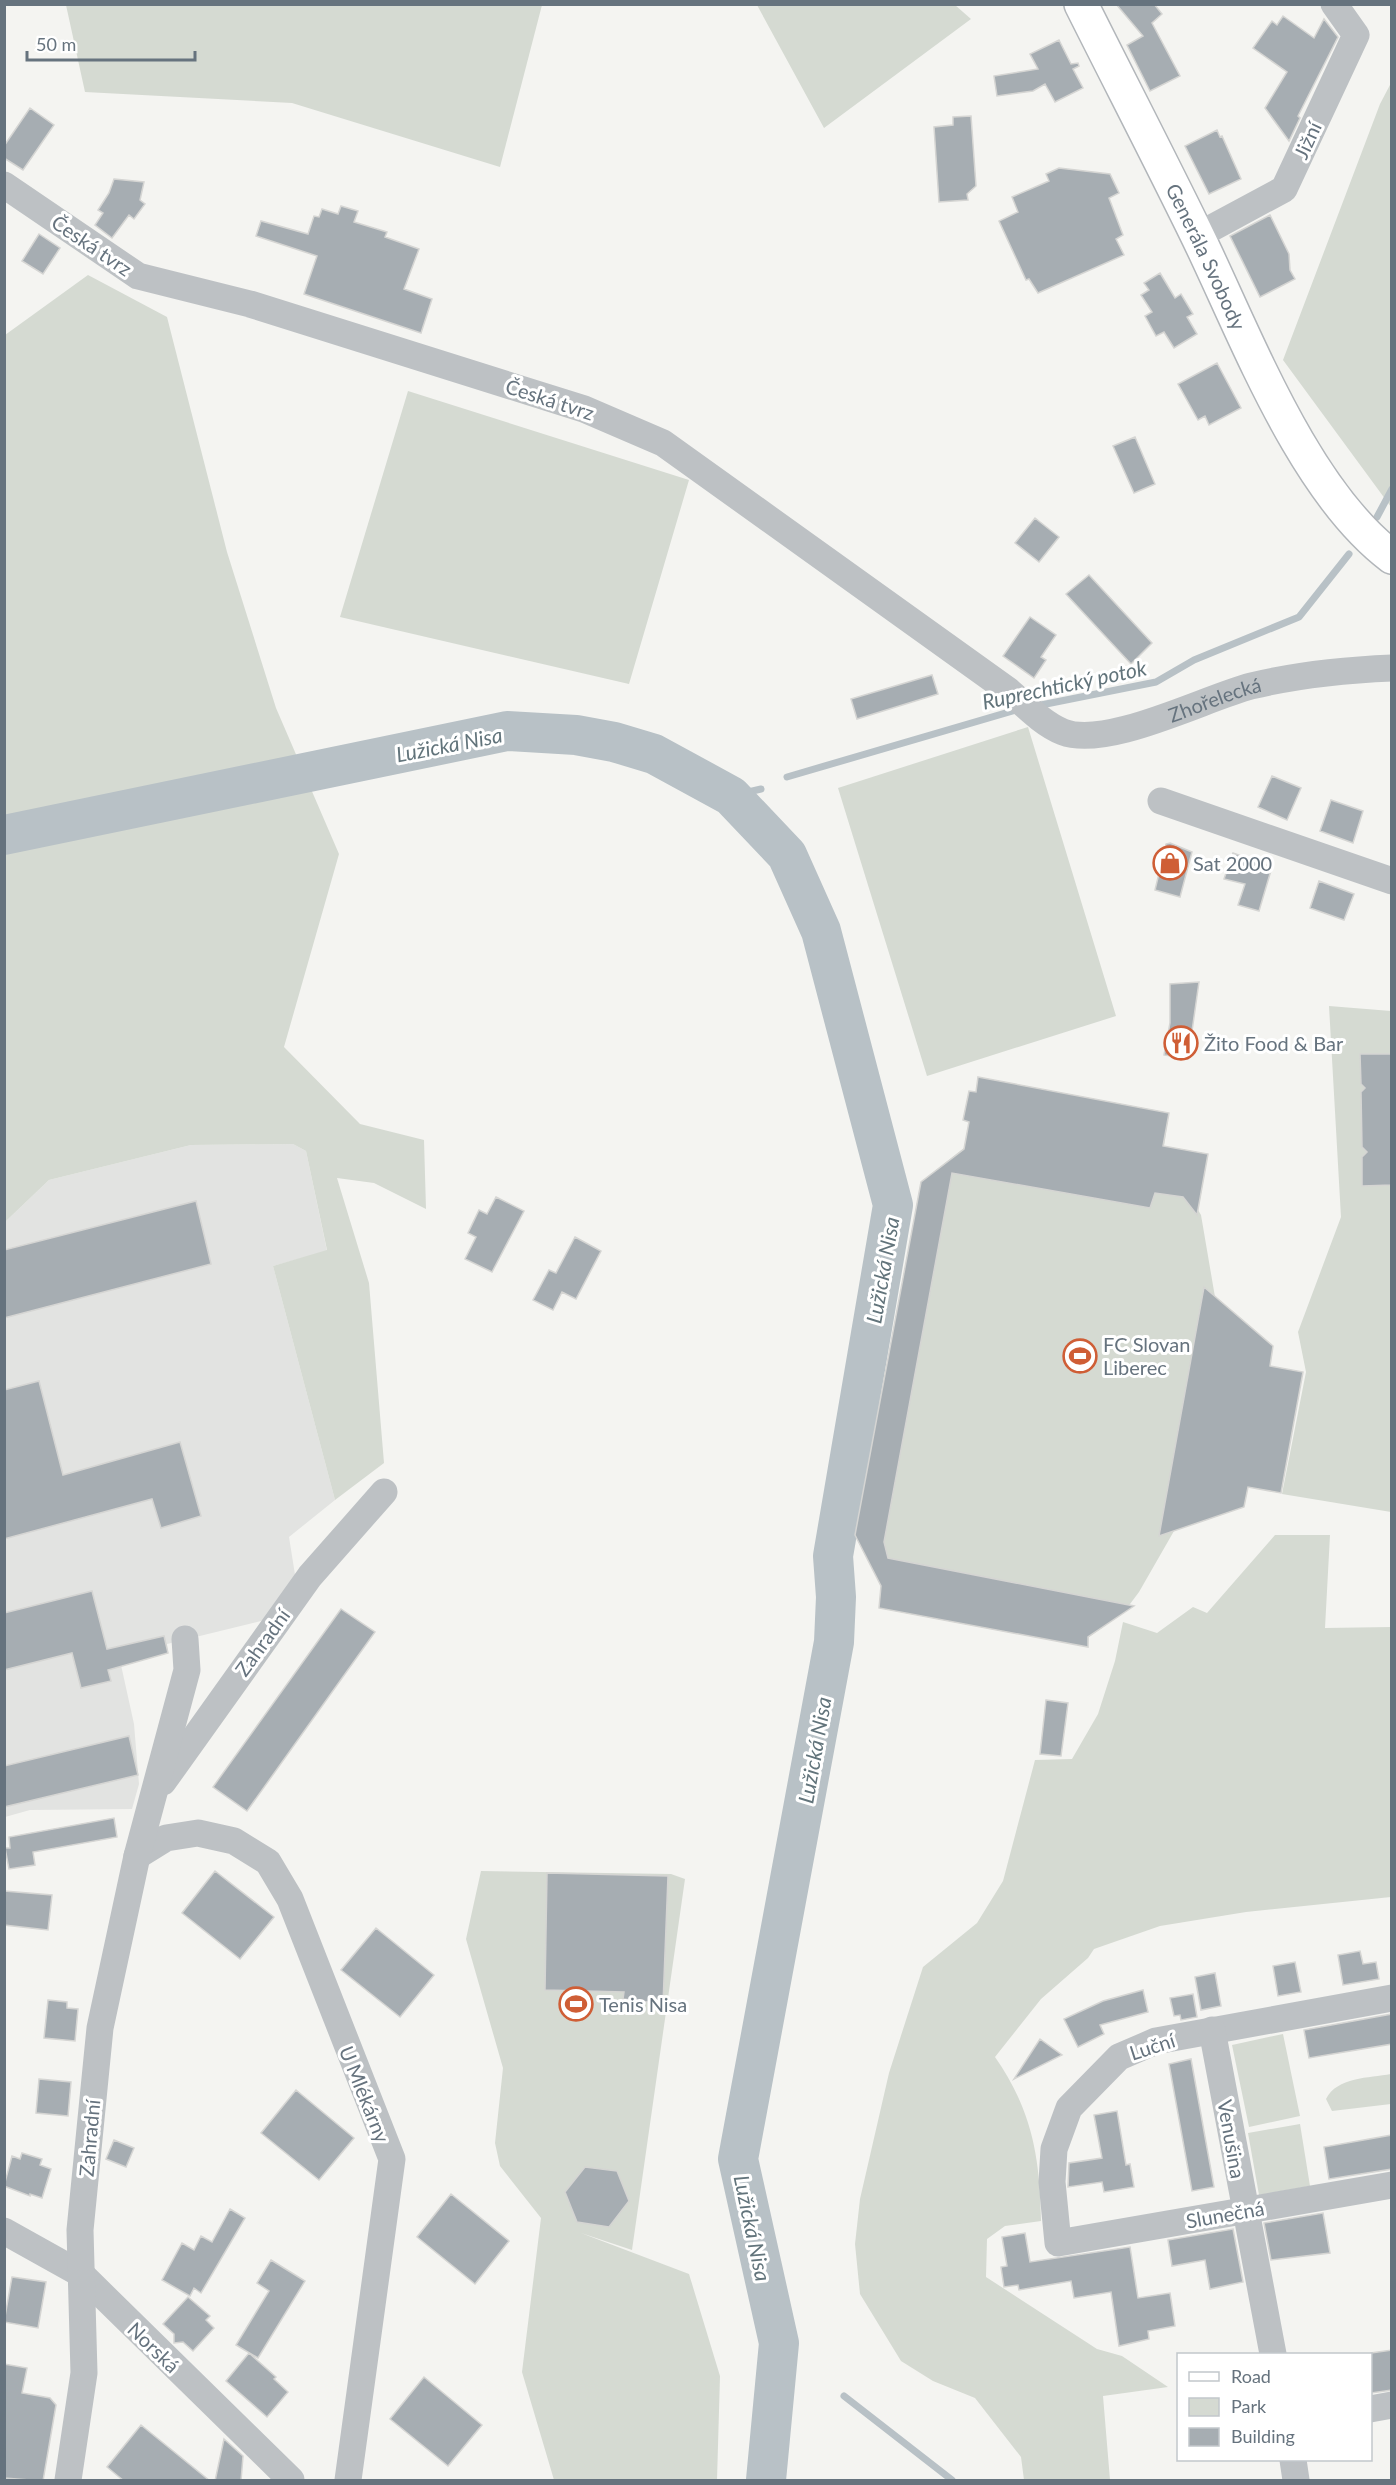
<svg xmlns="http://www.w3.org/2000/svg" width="1396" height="2485" font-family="Lato,sans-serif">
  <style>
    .built { fill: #e2e3e1 }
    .green { fill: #d5dad2 }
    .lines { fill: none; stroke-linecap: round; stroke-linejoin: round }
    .stream { stroke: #b8c1c6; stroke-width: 7 }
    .river { stroke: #b8c1c6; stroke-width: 40 }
    .building { fill: #a6adb2; stroke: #d5d5d3; stroke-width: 1.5 }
    .secondary-casing { stroke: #b2b6ba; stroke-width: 36 }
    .street { stroke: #bdc1c4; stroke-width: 27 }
    .secondary { stroke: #fff; stroke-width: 33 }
    .labels { text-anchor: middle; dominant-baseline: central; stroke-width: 6; stroke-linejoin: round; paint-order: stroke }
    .street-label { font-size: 20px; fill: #66737e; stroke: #fff }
    .poi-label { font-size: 20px; fill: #66737e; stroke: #fff; text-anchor: start }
    .water-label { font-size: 21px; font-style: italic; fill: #62747b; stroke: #fff }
  </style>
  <rect width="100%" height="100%" fill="#f4f4f1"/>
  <path class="built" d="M293,1144l13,7 21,100 -54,15 62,234 -46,37 7,44 -27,38 -102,25 1,9 -47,12 13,59 5,60 -7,25 -102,1 -25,7v-595l44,-42 142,-35z"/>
  <path class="green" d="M66,5v-1l476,1 -42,162 -208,-64 -207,-11z
    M757,5h198l16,14 -147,109z
    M1391,83v424l-108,-147 97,-256z
    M88,275l79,42 60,235 49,156 63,146 -55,193 76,77 64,16 2,69 -52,-26 -37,-5 32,105 15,180 -49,37 -62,-234 54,-16 -21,-99 -13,-7 -102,1 -142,35 -44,42v-887z
    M408,391l281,89 -60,204 -289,-67z
    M1028,727l88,289 -189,60 -89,-288z
    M1329,1006l62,5v501l-109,-18 24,-122 -8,-40 43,-115z
    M978,1077l191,36 -5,33 44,8 -8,46h-8l9,15 14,82 58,49 -25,141 -74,44 -35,61 -15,20 -35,25 -1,10 -209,-39 2,-22 -26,-51 66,-353 43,-34 5,-26 -6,-2 6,-29 7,1z
    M1275,1535h55l-5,93 66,-1v270l-145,15 -86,14 -66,23 -6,9 -47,41 -46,58c37,53 45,100 46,164l-36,5 -18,13 -1,38 111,72 25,7 46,31 -65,9 7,84h-86l-3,-23 -46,-59 -42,-17 -32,-20 -41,-67 -5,-50 5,-45 29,-126 34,-106 54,-44 26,-42 32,-121 37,-1 26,-45 17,-53 8,-39 34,11 36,-26 14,6z
    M481,1871l190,3 14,5 -53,371 -51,-17 108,41 31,102 -3,104h-163l-32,-108 19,-154 -41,-52 -5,-23 8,-75 -37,-129z
    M1283,2034l17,82 -51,11 -17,-82z
    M1391,2074v30l-59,7 -6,-12c11,-22 43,-21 65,-25z
    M1300,2124l10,62 -51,9 -11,-62z"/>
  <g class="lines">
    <path class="stream" d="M1377,517l15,-28
      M1036,706l120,-24 38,-22 105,-43 50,-63
      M787,777l232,-68
      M731,796l30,-7
      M844,2396l108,84"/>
    <path class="river" d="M4,835l503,-104 69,4 38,7 40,12 77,42 56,59 34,76 72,274 -60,351 3,41 -2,45 -96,517 41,184 -13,137"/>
  </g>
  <path class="building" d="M1116,4h38l8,10 -10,9 28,53 -30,15 -23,-46 16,-9z
    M1283,16l31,22 10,-19 14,18 -40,79 2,2 -11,23 -24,-33 22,-36 -34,-24 19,-27 5,4z
    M1059,40l12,24 7,-1 1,3 -6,3 10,19 -28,14 -10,-18 -12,7 -36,5 -3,-20 44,-7 -8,-15z
    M30,108l24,17 -31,45 -19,-12v-12z
    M971,116l5,70 -9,8 1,6 -29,2 -5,-75 19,-2v-8z
    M1217,130l3,7 2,-1 19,43 -32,15 -24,-48z
    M1059,168l51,6 9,19 -10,5 14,37 -7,4 8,16 -86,38 -9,-14 -3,1 -27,-59 19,-9 -6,-15 37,-16 -3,-7z
    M114,179l30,3 -4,18 5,4 -11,15 -5,-4 -17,23 -17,-13 8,-12 -5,-3 11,-17z
    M341,206l17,5 -4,11 33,10 -2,5 34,12 -15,40 28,10 -11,34 -117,-39 13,-38 -61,-20 5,-15 47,13 6,-18 5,1 3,-8 16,5z
    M1270,215l19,39 1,16 5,9 -35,18 -30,-61z
    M39,234l21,14 -17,26 -21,-13z
    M1160,273l15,25 6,-4 12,20 -6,3 10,17 -23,14 -10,-16 -8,4 -11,-20 7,-4 -11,-17 8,-5 -5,-7z
    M1217,363l24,45 -32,17 -4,-9 -7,4 -20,-36z
    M1135,437l20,47 -21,9 -21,-47z
    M1035,518l24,19 -20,25 -24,-19z
    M1089,575l63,68 -21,21 -65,-70z
    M1030,617l26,18 -15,22 5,3 -12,18 -31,-22z
    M932,675l6,19 -81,25 -6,-20z
    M1272,776l29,12 -14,32 -29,-13z
    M1331,800l32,11 -10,32 -33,-12z
    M1170,843l22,9 -12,45 -25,-7 11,-46z
    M1233,853l39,14 -13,44 -21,-6 7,-21 -21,-5z
    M1319,881l35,13 -10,26 -34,-12z
    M1199,982l-11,77 -24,-4 6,-32v-39z
    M1360,1054h32v131l-30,1v-29l5,-5 -5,-5 -1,-55 4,-4 -4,-4z
    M978,1077l191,36 -6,33 45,8 -11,61 -14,-18 -28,-4 -5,15 -198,-35 -68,369 4,16 246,48 -46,31v10l-209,-39 2,-22 -26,-51 66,-353 43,-33 5,-27 -6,-2 6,-29 7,1z
    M496,1197l28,14 -32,61 -27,-13 11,-22 -8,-4 11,-23 8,4z
    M196,1201l15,63 -207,54v-68z
    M575,1237l26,14 -25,48 -14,-7 -9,18 -20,-10 16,-30 7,3z
    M1204,1287l69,59 -3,20 33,6 -22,121 -33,-6 -4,20 -85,29z
    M39,1381l24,94 117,-33 21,74 -40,12 -9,-29 -148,40v-149z
    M92,1591l15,58 57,-13 4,17 -60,17 3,11 -30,7 -9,-35 -68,17v-57z
    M341,1609l34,23 -128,179 -34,-24z
    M1046,1700l22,3 -7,53 -21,-2z
    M129,1736l9,39 -134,32v-41z
    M114,1818l3,19 -84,15 2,13 -26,4 -4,-21h5l-1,-11z
    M215,1871l59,46 -34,42 -58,-46z
    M547,1873l121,3 -5,128 -40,-5 1,-7 -79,-2z
    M4,1891l48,4 -4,35 -44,-5z
    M376,1928l58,47 -34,42 -59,-47z
    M1360,1951l3,13 13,-2 3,17 -36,6 -5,-30z
    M1295,1962l6,30 -23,4 -5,-30z
    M1215,1973l6,33 -20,4 -6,-33z
    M1143,1990l5,22 -48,13 4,9 -26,13 -14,-28 39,-18z
    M1193,1994l4,23 -16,3 -1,-5 -6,1 -4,-18z
    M48,2000l19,2v6l11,1 -3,32 -31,-3z
    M1392,2014v30l-83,14 -5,-28z
    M1040,2039l22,16 -48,24z
    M1191,2059l23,128 -22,4 -23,-127z
    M39,2079l32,3 -3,34 -32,-3z
    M296,2090l58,48 -35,42 -58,-47z
    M1117,2111l9,54 4,-1 4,23 -30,5 -2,-10 -34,5 1,-24 33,-5 -8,-43z
    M1392,2135v34l-63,10 -5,-32z
    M114,2140l20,8 -8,19 -20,-8z
    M22,2153l20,6 -2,6 11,4 -9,29 -12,-4v2l-26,-10 8,-30 8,3z
    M585,2167l32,4 12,30 -20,26 -32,-5 -12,-30z
    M451,2194l58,47 -34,43 -58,-47z
    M230,2209l15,9 -44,75 -7,-5 -4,8 -28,-16 20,-37 12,7 7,-14 11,6z
    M1323,2213l7,40 -59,7 -7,-37z
    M1233,2229l10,53 -33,7 -5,-29 -33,6 -4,-26z
    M1025,2233l5,29 100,-15 8,51 32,-5 5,33 -27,5 1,8 -30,7 -8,-54 -37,6 -3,-17 -52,9 -1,-5 -14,2 -3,-20 6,-1 -5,-29z
    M271,2260l34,21 -47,77 -22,-13 33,-54 -12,-8z
    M12,2277l34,5 -8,46 -34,-6z
    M188,2297l22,19 -4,4 8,8 -21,23 -10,-9 -9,1v-9l-11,-10z
    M1392,2350v40l-21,3v-40z
    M249,2353l27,24 -2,2 14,13 -21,25 -41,-36z
    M4,2364l23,4 -5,25 28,5 6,7 -13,76 -39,-3z
    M424,2377l58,48 -34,41 -58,-47z
    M141,2425l69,56h-86l-17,-14z
    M224,2439l19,17 -2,25h-26z"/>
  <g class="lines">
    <defs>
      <g id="secondary">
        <path id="s2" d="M1081,4c39,78 79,155 117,233 48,99 105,253 194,320"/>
      </g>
    </defs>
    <use href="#secondary" class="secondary-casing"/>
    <g class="street">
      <path id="s1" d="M4,185l134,91 112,28 334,105 79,34 346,248c17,15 34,33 54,41 44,17 142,-34 188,-46 46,-11 93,-16 141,-18"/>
      <path d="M1197,236l87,-47 72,-154 -22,-31"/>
      <path d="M1161,801l231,80"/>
      <path d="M163,1782l147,-206 74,-84"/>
      <path d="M137,1856l29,-18 32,-5 36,8 34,21 22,37 102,260 -44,321"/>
      <path d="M1392,1998l-236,43 -37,16 -50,51 -15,41 -2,33 6,61 334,-58"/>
      <path d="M1212,2030l61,324"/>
      <path d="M4,2231l77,43 210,206"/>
      <path d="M1370,2409l22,-4"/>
      <path d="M1293,2460l3,20"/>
      <path d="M68,2480l16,-107 -4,-143 20,-202 37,-172 50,-186 -2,-31"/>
    </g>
    <use href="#secondary" class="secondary"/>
  </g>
  <defs>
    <symbol id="shop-ring" viewBox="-11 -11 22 22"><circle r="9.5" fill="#fff" stroke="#cf5e36" stroke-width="1.5"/><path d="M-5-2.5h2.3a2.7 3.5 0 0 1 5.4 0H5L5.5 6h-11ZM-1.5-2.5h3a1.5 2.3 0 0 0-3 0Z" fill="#cf5e36"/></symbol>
    <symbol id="restaurant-ring" viewBox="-11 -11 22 22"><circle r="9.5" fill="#fff" stroke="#cf5e36" stroke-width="1.5"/><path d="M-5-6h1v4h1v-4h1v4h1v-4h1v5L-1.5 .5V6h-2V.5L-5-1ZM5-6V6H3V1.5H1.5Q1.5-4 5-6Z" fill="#cf5e36"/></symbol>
    <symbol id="stadium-ring" viewBox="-11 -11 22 22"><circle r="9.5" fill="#fff" stroke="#cf5e36" stroke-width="1.5"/><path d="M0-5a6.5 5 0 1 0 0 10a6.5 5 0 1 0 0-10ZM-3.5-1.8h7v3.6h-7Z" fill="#cf5e36"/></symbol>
  </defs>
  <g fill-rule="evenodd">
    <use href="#shop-ring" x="1151" y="844" width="38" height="38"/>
    <use href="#restaurant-ring" x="1162" y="1024" width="38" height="38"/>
    <use href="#stadium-ring" x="1061" y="1337" width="38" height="38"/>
    <use href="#stadium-ring" x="557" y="1985" width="38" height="38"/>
  </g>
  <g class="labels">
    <g class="street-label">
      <text transform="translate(1307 140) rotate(-65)">Jižní</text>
      <text transform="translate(92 245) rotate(34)">Česká tvrz</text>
      <text stroke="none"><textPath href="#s2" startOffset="282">Generála Svobody</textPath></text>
      <text transform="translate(550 399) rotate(18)">Česká tvrz</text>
      <text stroke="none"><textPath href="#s1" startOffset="1365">Zhořelecká</textPath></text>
      <text transform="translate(262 1642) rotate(-54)">Zahradní</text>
      <text transform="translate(1152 2046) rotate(-18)">Luční</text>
      <text transform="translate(365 2094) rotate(68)">U Mlékárny</text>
      <text transform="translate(89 2138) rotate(-85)">Zahradní</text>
      <text transform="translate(1232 2139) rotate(80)">Venušina</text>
      <text transform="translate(1225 2214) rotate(-10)">Slunečná</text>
      <text transform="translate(154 2347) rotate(44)">Norská</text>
    </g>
    <g class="poi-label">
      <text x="1193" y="863">Sat 2000</text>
      <text x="1204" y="1043">Žito Food &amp; Bar</text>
      <text x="1103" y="1344">FC Slovan<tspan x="1103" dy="23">Liberec</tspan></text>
      <text x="599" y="2004">Tenis Nisa</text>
    </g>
    <g class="water-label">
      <text transform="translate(1064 684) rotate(-12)">Ruprechtický potok</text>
      <text transform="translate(449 744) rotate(-11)">Lužická Nisa</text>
      <text transform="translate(882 1270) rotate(-80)">Lužická Nisa</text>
      <text transform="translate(814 1750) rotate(-80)">Lužická Nisa</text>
      <text transform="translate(753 2228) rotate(78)">Lužická Nisa</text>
    </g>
  </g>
  <rect width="1396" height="2485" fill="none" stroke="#66737e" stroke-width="12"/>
  <rect x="1177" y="2353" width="195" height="108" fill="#ffffff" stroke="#c2c7cb" stroke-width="1.5"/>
  <rect x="1189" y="2372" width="30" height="9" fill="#ffffff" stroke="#c2c7cb" stroke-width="1.5"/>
  <text x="1231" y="2383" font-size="18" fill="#66737e">Road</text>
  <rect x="1189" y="2398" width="30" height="18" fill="#d5dad2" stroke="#c2c7cb" stroke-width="1.5"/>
  <text x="1231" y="2413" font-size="18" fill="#66737e">Park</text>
  <rect x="1189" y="2428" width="30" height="18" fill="#a6adb2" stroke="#c2c7cb" stroke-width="1.5"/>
  <text x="1231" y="2443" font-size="18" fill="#66737e">Building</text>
  <path d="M27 51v9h168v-9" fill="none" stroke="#66737e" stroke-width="3"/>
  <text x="36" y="51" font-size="18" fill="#66737e" stroke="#ffffff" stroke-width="4.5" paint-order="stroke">50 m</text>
</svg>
